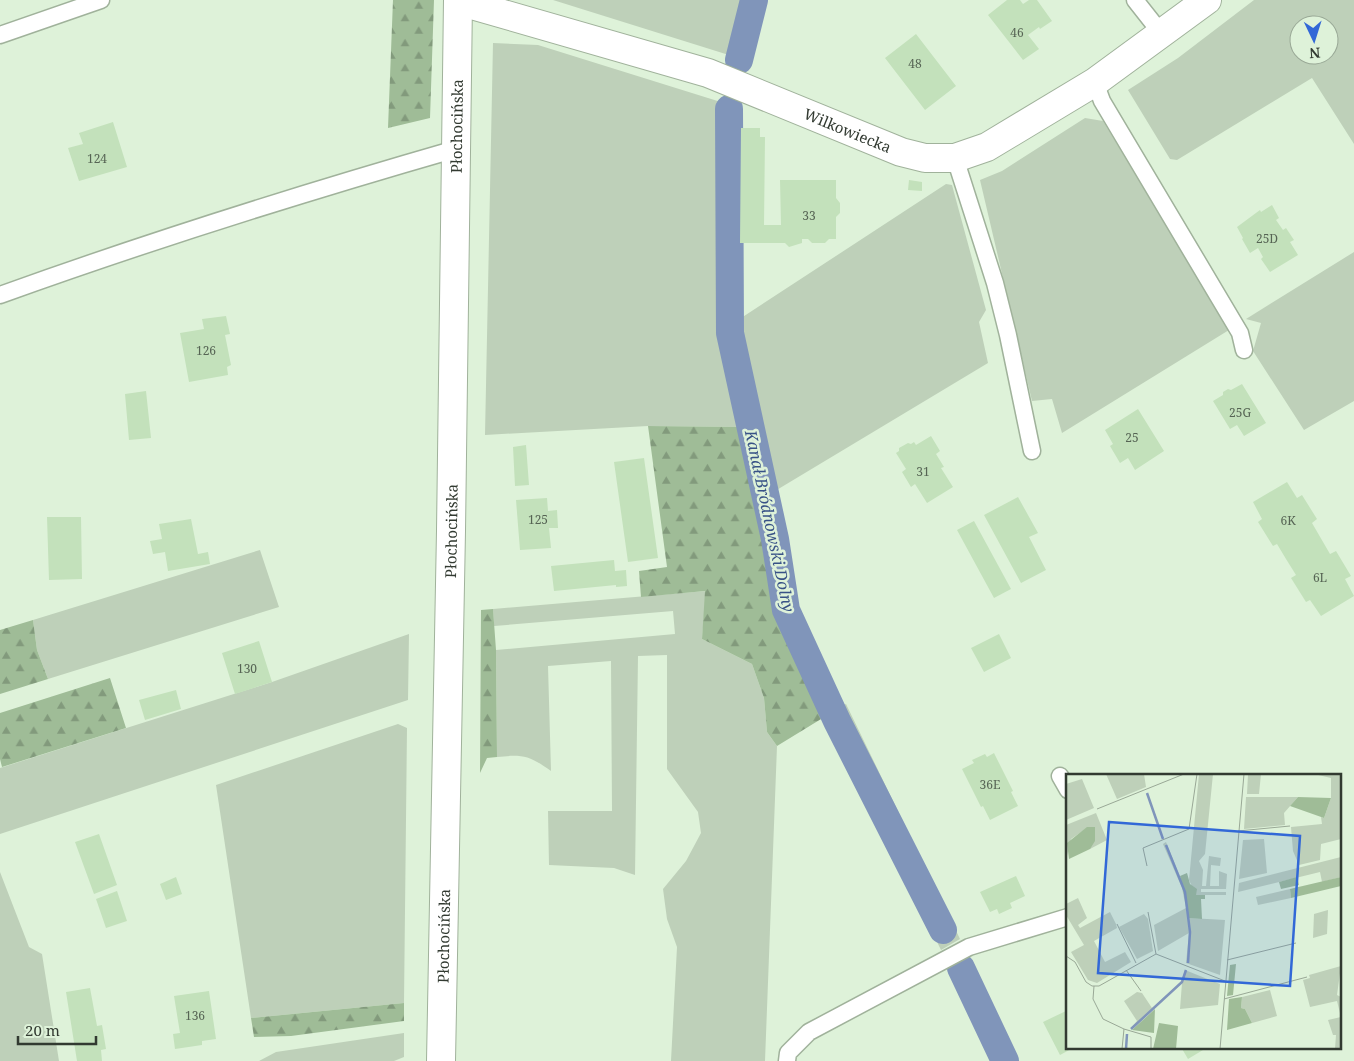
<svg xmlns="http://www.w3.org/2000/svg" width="1354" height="1061" font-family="'Noto Serif',serif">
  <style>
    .green { fill: #bed0b9; fill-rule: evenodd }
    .forest { fill: url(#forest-firs) }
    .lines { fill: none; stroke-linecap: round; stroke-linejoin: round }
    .canal { stroke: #8095ba; stroke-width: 28 }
    .building { fill: #c3e1bb }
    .lane-casing { stroke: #a0b29b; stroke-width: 19 }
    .street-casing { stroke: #a0b29b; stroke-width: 30 }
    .secondary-casing { stroke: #a0b29b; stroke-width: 30 }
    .lane { stroke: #fff; stroke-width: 16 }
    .street { stroke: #fff; stroke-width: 28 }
    .secondary { stroke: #fff; stroke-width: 28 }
    .labels { text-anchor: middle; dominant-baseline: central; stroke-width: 5; stroke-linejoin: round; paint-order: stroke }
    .number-label { font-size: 12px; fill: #566454 }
    .street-label { font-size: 15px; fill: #323a31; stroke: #def2d9 }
    .water-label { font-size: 16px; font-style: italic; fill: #385286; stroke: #def2d9 }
    .inset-river { fill: none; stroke: #8095ba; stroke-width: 2.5 }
    .inset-road { fill: none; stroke: #99a896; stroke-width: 1 }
    .view { fill: #3268d7; fill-opacity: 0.15; stroke: #3268d7; stroke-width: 2.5 }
    .inset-edge { fill: none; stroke: #323a31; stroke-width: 2.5 }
  </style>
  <defs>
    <pattern id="forest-firs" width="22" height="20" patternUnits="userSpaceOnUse" patternTransform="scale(1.25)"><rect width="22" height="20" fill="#9fbc97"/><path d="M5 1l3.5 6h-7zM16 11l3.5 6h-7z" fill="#829a7c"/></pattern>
  </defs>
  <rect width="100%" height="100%" fill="#def2d9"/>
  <path class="green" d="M553,0h207l-12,61z
    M1254,0h100v144l-42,-66 -135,82 -7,-1 -42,-69 50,-32zM1299,25h30v30h-30z
    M493,43l45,2 186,58 14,9 -2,26 -1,184 211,-138 6,1 34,125 -7,12 9,41 -218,131 22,105 12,37 35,71 7,-3 114,235 -19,11 -147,-301 -13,-38 -39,-184 -94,-1 -163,9z
    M1085,118l18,3 126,209 -167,103 -10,-34 -20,2 -52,-221 22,-9z
    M1354,252v149l-50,29 -51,-79 8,-28 -15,-4z
    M260,550l19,57 -231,72 -11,-29 -4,-30z
    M706,591l-4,48 50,25 12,34 3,34 10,14 -12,315h-94l6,-114 -10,-28 -4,-30 23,-28 15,-28 -3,-21 -31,-43v-114l-29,1 -3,219 -21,-7 -65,-3 -1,-54h64l-1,-150 -63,5 3,105c-21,-15 -28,-17 -54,-14l-1,-107 179,-16 -2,-23 -179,15 -1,-17z
    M409,634l-1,66 -408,134v-66l272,-86z
    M398,724l9,4 -3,275 -153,15 -35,-233z
    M0,872l29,75 13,7 17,107h-59z
    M965,957l48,104h-16l-47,-94z
    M404,1033v24l-10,4h-135l17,-9z"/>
  <path class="forest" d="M393,0h41l-4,118 -42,10z
    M648,426l94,1 39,184 13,38 32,67 -49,30 -10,-14 -3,-34 -12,-34 -50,-25 3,-48 -64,6 -2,-26 28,-4z
    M493,609l3,41 1,107 -10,1 -7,15 1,-163z
    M33,620l4,30 11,29 -48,15v-64z
    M110,678l16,50 -124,39 -2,-8v-46z
    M404,1003v18l-113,15 -37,1 -3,-19z"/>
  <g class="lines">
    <path class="canal" d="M739,60l15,-60
      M729,109l1,224 45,206 11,71 51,111 106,209
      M961,968l44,93"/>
  </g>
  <path class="building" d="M1007,0h13l3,4 6,-4h8l15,21 -12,8 -1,-2 -11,8 11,14 -16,11 -35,-45z
    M916,34l40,52 -31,24 -40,-52z
    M113,122l14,45 -48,14 -11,-33 15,-4 -4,-11z
    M741,128h19v9h5l-1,88h17l-1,-45h56v18l4,5v10l-4,4v22h-7l-4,4h-13l-4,-4h-6v4l-13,4 -4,-4h-45z
    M909,180l13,2v9l-14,-1z
    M1272,205l7,13 -3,2 7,10 3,-2 8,12 -4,2 8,13 -28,17 -9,-13 2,-2 -5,-9 -8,5 -8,-14 1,-1 -6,-11 23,-17 1,2z
    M226,316l4,18 -5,1 6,30 -4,2 1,8 -39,7 -9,-49 24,-4 -2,-10z
    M1242,384l24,39 -22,13 -7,-11 -7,4 -17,-28 10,-6v-3l5,-3 3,1z
    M146,391l5,47 -22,2 -4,-46z
    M1138,409l26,42 -29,19 -7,-12 -8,5 -10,-17 3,-2 -8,-14z
    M931,436l9,15 -4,3 8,13 -3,1 12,19 -26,16 -12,-19 -4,3 -9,-15 4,-3 -10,-16 3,-2v-3l9,-5 3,1 3,-2 2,3z
    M526,445l3,40 -14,1 -2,-39z
    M644,458l14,100 -30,4 -14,-100z
    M1287,482l10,16 5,-3 15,24 -5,4 18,31 6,-3 15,25 -6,3 9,17 -33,20 -11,-16 -4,2 -15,-24 5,-3 -10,-16 -9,-15 -4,2 -15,-24 4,-3 -9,-17z
    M1018,497l20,36 -9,4 17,33 -25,13 -37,-68z
    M547,498l1,13 9,-1 1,18h-9l2,20 -31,2 -4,-50z
    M47,517h34l1,62 -33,1z
    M191,519l7,35 10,-2 2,12 -42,7 -3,-19 -12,2 -3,-13 12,-2 -3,-15z
    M974,521l37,68 -17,9 -37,-68z
    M614,560l1,11 11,-1 1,16 -11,1v-2l-62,6 -3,-25z
    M999,634l12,24 -27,14 -13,-24z
    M259,641l13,41 -37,12 -13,-41z
    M176,690l5,19 -36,11 -6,-20z
    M994,753l19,38 -2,1 7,14 -28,14 -7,-14 -2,1 -19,-38 12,-6 -2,-3 13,-6 2,3z
    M99,834l18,51 -23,9 -19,-52z
    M1016,876l9,20 -15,7 2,5 -13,6 -2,-5 -7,3 -10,-20z
    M176,877l6,17 -16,6 -6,-16z
    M117,891l10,30 -21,7 -10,-29z
    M90,988l7,38 5,-1 4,24 -5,1 1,11h-25l-11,-69z
    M209,991l7,48 -14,2v4l-27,4 -2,-15 7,-1 -6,-37z
    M1068,1010v37h7l-15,8 -17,-33z
    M1181,1047h27l-20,12z"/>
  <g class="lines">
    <defs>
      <path id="lane" d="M1135,0l26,33
        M0,35l101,-35
        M1095,82l7,19 138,232 4,17
        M955,158l40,125 13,52 24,116
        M0,295c150,-54 303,-102 456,-146
        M1060,776l8,14
        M787,1061l1,-8 21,-21 160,-85 99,-30"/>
      <g id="street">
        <path id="s1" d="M458,1l250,72 193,79 24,6h30l32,-11 108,-65 112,-82"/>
      </g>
      <g id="secondary">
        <path id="s2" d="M441,1061l10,-530 7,-531"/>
      </g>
    </defs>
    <use href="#lane" class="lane-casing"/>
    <use href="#street" class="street-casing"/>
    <use href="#secondary" class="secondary-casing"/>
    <use href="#lane" class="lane"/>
    <use href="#street" class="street"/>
    <use href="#secondary" class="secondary"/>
  </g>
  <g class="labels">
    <g class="number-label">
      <text x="1017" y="32">46</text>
      <text x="915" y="63">48</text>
      <text x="97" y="158">124</text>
      <text x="809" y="215">33</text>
      <text x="1267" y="238">25D</text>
      <text x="206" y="350">126</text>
      <text x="1240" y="412">25G</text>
      <text x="1132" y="437">25</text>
      <text x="923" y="471">31</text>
      <text x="538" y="519">125</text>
      <text x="1288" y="520">6K</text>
      <text x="1320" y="577">6L</text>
      <text x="247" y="668">130</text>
      <text x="990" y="784">36E</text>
      <text x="195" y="1015">136</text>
    </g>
    <g class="street-label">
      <text stroke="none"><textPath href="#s2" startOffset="935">Płochocińska</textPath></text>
      <text stroke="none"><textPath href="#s1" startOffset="411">Wilkowiecka</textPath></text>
      <text stroke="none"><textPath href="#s2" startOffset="530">Płochocińska</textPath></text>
      <text stroke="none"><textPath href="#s2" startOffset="125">Płochocińska</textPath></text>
    </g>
    <g class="water-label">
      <text transform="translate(770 521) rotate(78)">Kanał Bródnowski Dolny</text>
    </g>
  </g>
  <g transform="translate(1066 774)">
    <rect width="275" height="275" fill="#def2d9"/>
    <path d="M40,0h38l2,13 -29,12zM133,0h14l-8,80 -6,7 4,9 -1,16h4l3,-30 12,2 -1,8 -9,-1 -1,21h9v-15l8,3 -1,15h-25v3h25v3h-30l-7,-15zM182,0h13l-2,20h-12zM248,0h27v65l-20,5 -1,16 -21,5 -6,-14 -2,-24 31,-3 -1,-7 3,1 7,-20v-20zM16,5l12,29 -28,12v-36zM180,23h52l-14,16 1,12 -41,4zM30,39l11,27 -17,9 -3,-21 -16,11 -5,21v-35zM198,65l3,34 -28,6 4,-39zM100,68l18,44 5,32 36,2 -5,55 -34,-12 3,-30 -31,18 -4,-26 32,-17 -4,-20 -19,-44zM275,83v20l-19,5 -2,-10 -82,20 1,-9zM224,115l1,9 -33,7 -2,-8zM12,124l9,20 -9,7 2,3 30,-16 6,12 1,4 -23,13 11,21 20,-10 6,10 -34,21 -9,-3 -17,-28 13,-7 -18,-30v-11zM262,136l-1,24 -14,4 1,-24zM78,140l4,5 5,32 -16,8 -18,-32zM275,192l-4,29 4,2v52h-6l1,-14h-3l-5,-15 13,-3 -4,-16 -27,6 -7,-27 7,-2 -1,-3zM119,196l35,14 -2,21 -38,4 2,-26 -52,46 7,-8 -13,-20 13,-9 5,1 10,15 29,-26zM204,216l7,26 -25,7 -7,-14 -4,-1 1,-11z" fill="#bed0b9"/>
    <path d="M232,23l33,1 -7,20 -34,-12zM21,53h8v14l-5,8 -21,10 -2,-16zM121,99l3,11 7,5 -1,6h9v4h-4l1,20 -13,-1 -9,-42zM231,103l2,8 -18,4 -2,-7zM275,103v9l-50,12 -1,-9zM170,190l-3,31 -6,1 3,-31zM176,223l-1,11 4,1 7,14 -25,7 2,-31zM89,235l-1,24 -22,-3zM93,249l19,3 -2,23h-23z" fill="#9fbc97"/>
    <path class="inset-river" d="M81,19l16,46M100,71l19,47 5,40 -2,31M65,255l51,-47 4,-12M60,275l1,-15"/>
    <path class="inset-road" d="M31,35l87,-35M172,57l52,-5M81,92l-4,-18 46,-19 8,-55M82,138l8,42M51,150l19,39M0,182l9,6 11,20 6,4h7l57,-32 69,27M161,186l69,-17M60,196l15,21M28,212l-1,13 10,20 21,10 -2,20M158,225l83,-22M58,255l27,8v12M154,275l24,-275"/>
    <path class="view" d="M43,48l191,14 -10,150 -192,-13z"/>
    <rect width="275" height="275" class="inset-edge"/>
  </g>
  <g transform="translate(1314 40) rotate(176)"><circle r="24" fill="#def2d9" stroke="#99a896"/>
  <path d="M0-4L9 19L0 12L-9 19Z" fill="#3268d7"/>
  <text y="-8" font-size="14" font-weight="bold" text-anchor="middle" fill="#323a31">N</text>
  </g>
  <path d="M18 1036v8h78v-8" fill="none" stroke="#323a31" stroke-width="2.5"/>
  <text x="25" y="1036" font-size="15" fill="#323a31" stroke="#def2d9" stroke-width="4" paint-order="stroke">20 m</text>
</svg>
